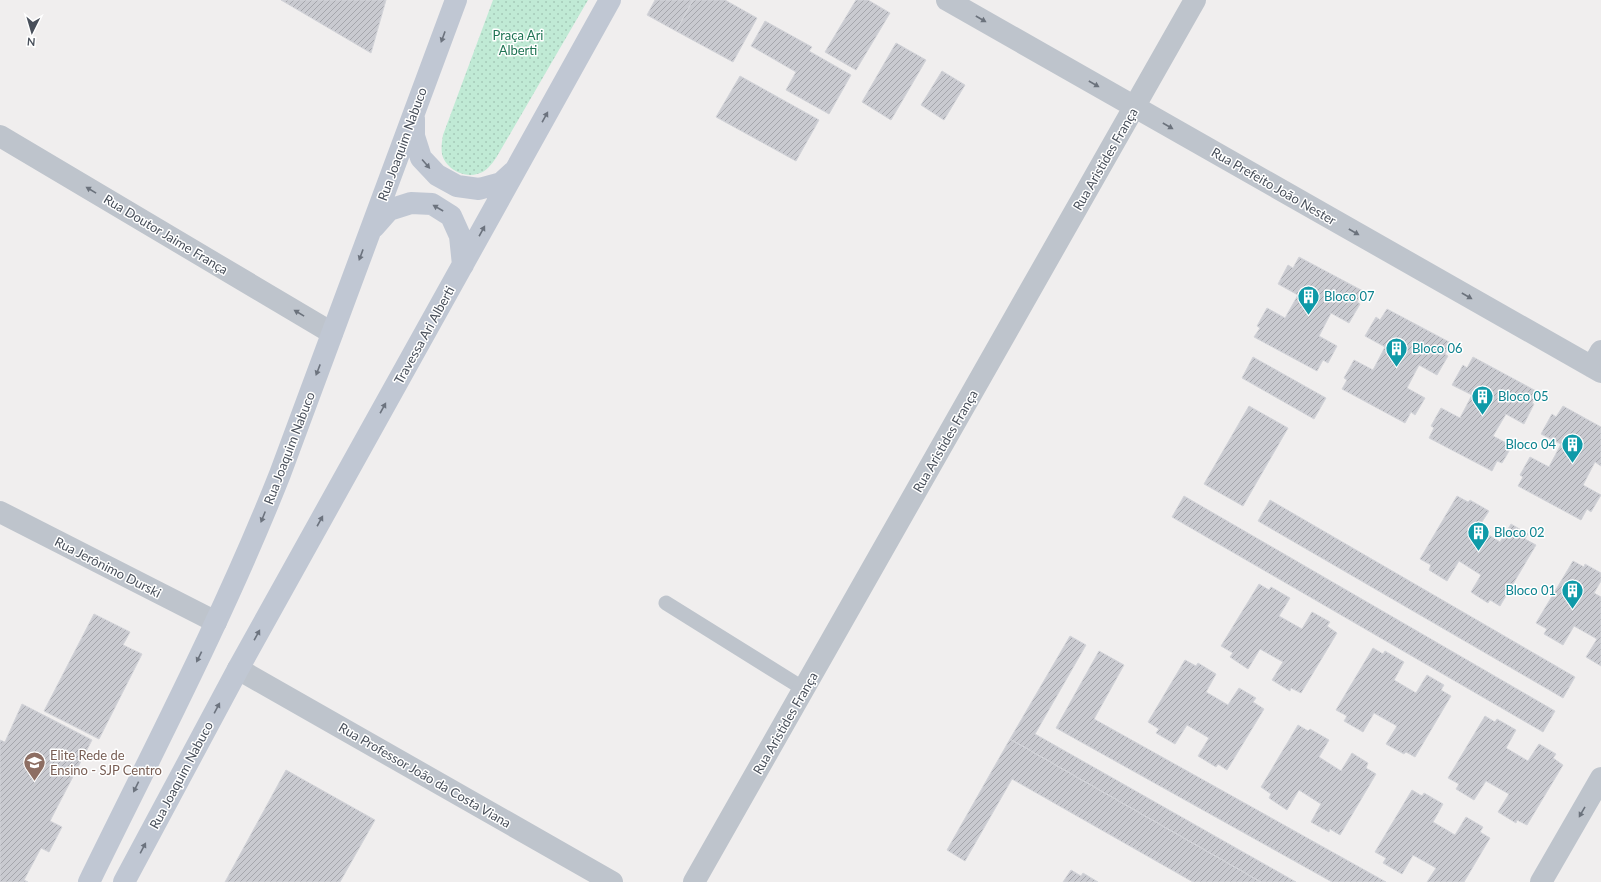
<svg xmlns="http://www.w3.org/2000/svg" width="1601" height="882" font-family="Lato,sans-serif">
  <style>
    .park { fill: url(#park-dots) }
    .building { fill: url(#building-hatch); stroke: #d3d4d9 }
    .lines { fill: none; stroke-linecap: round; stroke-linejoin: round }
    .service { stroke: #bec4cc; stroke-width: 15 }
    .minor { stroke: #bec4cc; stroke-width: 22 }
    .tertiary { stroke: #bec4cc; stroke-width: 22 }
    .secondary { stroke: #c0c7d3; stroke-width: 22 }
    .oneway { fill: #6b727c }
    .oneway2 { fill: #6c737e }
    .labels { text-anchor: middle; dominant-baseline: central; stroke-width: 3; stroke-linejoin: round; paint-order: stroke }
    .park-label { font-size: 13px; fill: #207454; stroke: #fff }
    .street-label { font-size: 13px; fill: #484f5a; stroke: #fff }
    .culture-label { font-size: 13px; fill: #0d838f; stroke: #fff; text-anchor: start }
    .education-label { font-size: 13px; fill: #785e54; stroke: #fff; text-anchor: start }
  </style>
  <defs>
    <pattern id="park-dots" width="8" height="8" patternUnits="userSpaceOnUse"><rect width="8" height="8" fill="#c0ead5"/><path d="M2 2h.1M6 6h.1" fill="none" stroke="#a6cab9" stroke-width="1.8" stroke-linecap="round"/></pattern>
    <pattern id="building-hatch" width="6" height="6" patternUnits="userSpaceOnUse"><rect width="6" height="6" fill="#c9cad0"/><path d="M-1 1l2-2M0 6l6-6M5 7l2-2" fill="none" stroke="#a5a6ac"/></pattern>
  </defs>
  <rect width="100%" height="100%" fill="#f0eeee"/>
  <path class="park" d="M493,0h95l-92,158c-5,7 -10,14 -19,16 -14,4 -32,-6 -35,-20 -1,-7 0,-12 1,-19z"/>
  <path class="building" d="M281,0h105l-15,53z
    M655,0h38l-17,31 -29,-16z
    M693,0h32l32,18 -24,44 -57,-31z
    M856,0h12l22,13 -34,57 -31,-18z
    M765,21l47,26 -3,4 42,24 -22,39 -43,-24 10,-18 -45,-26z
    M896,43l30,17 -35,60 -29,-18z
    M942,71l23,14 -21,35 -23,-15z
    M740,76l79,44 -23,41 -80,-44z
    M1299,257l64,34 -6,11 3,2 -11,19 -18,-10 -12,23 18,10 -9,17 -5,-3 -6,11 -63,-34 6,-9 -3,-2 10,-18 18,10 13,-23 -20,-11 10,-19 5,3z
    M1387,309l64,34 -6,11 3,2 -11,19 -18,-10 -12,23 18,10 -10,17 -4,-3 -6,11 -63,-34 5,-9 -3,-2 10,-18 19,10 12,-23 -20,-11 11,-19 4,3z
    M1253,357l73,41 -12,21 -72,-41z
    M1473,357l65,35 -6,11 2,1 -10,20 -18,-10 -13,22 19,10 -10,17 -5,-2 -5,10 -63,-33 5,-10 -3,-2 10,-18 19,10 12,-23 -20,-10 11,-20 4,3z
    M1249,406l39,22 -45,78 -39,-22z
    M1563,406l38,21v39l-6,-4 -12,23 18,10 -10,17 -4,-3 -6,11 -63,-34 5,-9 -3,-2 10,-18 19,10 12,-23 -20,-10 11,-20 4,3z
    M1184,496l371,215 -12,21 -371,-215z
    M1457,496l11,6 2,-2 19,11 -11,17 22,14 11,-18 17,10 -3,5 11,6 -36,61 -10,-6 -2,3 -17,-11 10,-17 -22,-14 -12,20 -18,-11 2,-5 -11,-6z
    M1270,500l305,177 -12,21 -305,-177z
    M1573,561l11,6 1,-3 16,9v8l-7,12 7,4v69l-15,-9 11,-18 -23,-13 -11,19 -19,-11 3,-5 -11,-6z
    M1259,584l10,6 2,-3 19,11 -11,18 23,13 10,-17 18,10 -3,4 10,7 -36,60 -10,-5 -1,3 -18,-11 11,-18 -23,-13 -12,20 -18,-12 3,-4 -12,-7z
    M94,614l36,18 -7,13 19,9 -43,85 -55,-28z
    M1070,636l16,9 -51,89 261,148h-35l-251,-143z
    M1373,648l10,6 2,-3 19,11 -10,18 22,13 11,-18 17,10 -3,5 10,6 -36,61 -9,-5 -2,2 -18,-10 11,-18 -23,-13 -11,19 -19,-11 3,-5 -11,-6z
    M1099,651l25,14 -30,54 292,163h-54l-276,-154z
    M1185,660l11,6 2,-3 18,11 -10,18 22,13 11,-17 17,10 -3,4 11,7 -37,61 -9,-6 -2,3 -18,-11 11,-18 -22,-13 -12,19 -19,-11 3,-4 -11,-7z
    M22,704l70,36 -42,81 12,6 -13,25 -8,-4 -17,32 4,2h-28v-142l5,2z
    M1485,716l10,6 2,-3 19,11 -10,18 22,13 11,-17 17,10 -3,4 10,7 -36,60 -10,-5 -1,3 -18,-11 11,-18 -23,-13 -12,19 -18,-11 3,-5 -11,-6z
    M1298,725l10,6 2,-2 19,11 -10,17 22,14 11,-18 16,10 -2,5 10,6 -36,61 -10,-6 -1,3 -18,-10 10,-18 -22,-14 -12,20 -18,-12 2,-4 -10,-7z
    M1010,739l251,143h-68l-181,-103 -47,82 -18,-11z
    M286,770l89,50 -35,62h-115z
    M1412,790l10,6 2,-3 19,11 -10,18 22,13 11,-18 17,10 -3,5 10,6 -26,44h-37l9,-14 -23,-13 -11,19 -19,-11 3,-5 -11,-6z
    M1071,870l10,6 2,-3 15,9h-35z"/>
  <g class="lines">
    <path class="service" d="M666,603l138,86"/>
    <path class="minor" d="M947,0l654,372
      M0,136l332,197
      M1592,367l9,-16
      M0,512l216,110
      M694,882l501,-882
      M1541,882l60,-104"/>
    <path class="tertiary" d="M238,669l374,213"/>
    <path class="secondary" d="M414,119v17l7,22 16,17 20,11 22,3 22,-6 12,-11
      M374,227l15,-17 22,-7 21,1 19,12 9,20 3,29
      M89,882c66,-135 136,-269 191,-408l176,-474
      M124,882l114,-213 372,-669"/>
  </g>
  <defs><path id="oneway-solid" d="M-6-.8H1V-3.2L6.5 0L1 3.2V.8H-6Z"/></defs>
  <g class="oneway">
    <use href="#oneway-solid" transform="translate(981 19) rotate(30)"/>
    <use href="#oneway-solid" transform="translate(1094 84) rotate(30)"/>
    <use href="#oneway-solid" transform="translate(1168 126) rotate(30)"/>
    <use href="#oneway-solid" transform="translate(91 190) rotate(-149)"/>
    <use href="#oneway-solid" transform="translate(1354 232) rotate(30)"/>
    <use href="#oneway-solid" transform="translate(1467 296) rotate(30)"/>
    <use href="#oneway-solid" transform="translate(299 313) rotate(-149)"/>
    <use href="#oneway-solid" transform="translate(1582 812) rotate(120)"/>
  </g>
  <g class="oneway2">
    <use href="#oneway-solid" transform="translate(443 37) rotate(110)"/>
    <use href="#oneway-solid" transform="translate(545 117) rotate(-61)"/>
    <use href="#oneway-solid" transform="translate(426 164) rotate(49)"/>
    <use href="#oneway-solid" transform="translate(438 208) rotate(-150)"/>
    <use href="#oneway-solid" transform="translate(482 231) rotate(-61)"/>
    <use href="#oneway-solid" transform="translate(361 255) rotate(110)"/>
    <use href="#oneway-solid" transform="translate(318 370) rotate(111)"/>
    <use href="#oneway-solid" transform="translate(383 408) rotate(-61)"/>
    <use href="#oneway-solid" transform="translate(263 517) rotate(112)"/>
    <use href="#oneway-solid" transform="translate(320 521) rotate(-61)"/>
    <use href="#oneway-solid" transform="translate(257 635) rotate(-61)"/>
    <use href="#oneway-solid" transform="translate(199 657) rotate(116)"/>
    <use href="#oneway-solid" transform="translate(217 708) rotate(-62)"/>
    <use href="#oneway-solid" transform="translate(136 787) rotate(116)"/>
    <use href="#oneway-solid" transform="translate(143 848) rotate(-62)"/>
  </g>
  <defs>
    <symbol id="building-pin" viewBox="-11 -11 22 30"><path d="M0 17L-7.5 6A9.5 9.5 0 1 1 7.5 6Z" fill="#0f9aa8" stroke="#fff"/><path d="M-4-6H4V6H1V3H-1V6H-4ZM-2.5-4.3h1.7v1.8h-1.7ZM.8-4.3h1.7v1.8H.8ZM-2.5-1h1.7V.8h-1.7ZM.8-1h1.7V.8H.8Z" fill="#fff"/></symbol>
    <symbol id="school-pin" viewBox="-11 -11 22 30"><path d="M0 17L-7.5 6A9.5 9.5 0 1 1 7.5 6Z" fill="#8d6e63" stroke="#fff"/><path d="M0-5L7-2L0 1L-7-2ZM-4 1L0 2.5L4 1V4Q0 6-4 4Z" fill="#fff"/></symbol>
  </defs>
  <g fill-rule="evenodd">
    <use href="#building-pin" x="1296" y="284" width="25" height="34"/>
    <use href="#building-pin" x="1384" y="336" width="25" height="34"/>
    <use href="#building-pin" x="1470" y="384" width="25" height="34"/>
    <use href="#building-pin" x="1560" y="432" width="25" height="34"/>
    <use href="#building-pin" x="1466" y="520" width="25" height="34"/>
    <use href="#building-pin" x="1560" y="578" width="25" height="34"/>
    <use href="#school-pin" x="22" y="750" width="25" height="34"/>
  </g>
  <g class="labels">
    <g class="park-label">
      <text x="518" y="35">Praça Ari<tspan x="518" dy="15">Alberti</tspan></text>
    </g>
    <g class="street-label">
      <text transform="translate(402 144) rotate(-70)">Rua Joaquim Nabuco</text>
      <text transform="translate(1105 159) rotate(-60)">Rua Aristides França</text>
      <text transform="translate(1274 186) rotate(30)">Rua Prefeito João Nester</text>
      <text transform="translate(166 234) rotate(31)">Rua Doutor Jaime França</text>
      <text transform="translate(424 335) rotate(-61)">Travessa Ari Alberti</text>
      <text transform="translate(945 441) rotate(-60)">Rua Aristides França</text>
      <text transform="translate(289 448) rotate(-69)">Rua Joaquim Nabuco</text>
      <text transform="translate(108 567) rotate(27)">Rua Jerônimo Durski</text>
      <text transform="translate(785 723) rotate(-60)">Rua Aristides França</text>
      <text transform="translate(181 775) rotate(-62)">Rua Joaquim Nabuco</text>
      <text transform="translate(425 775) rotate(30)">Rua Professor João da Costa Viana</text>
    </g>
    <g class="culture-label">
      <text x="1324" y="296">Bloco 07</text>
      <text x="1412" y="348">Bloco 06</text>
      <text x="1498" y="396">Bloco 05</text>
      <text x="1556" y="444" text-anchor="end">Bloco 04</text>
      <text x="1494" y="532">Bloco 02</text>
      <text x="1556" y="590" text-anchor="end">Bloco 01</text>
    </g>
    <g class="education-label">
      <text x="50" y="755">Elite Rede de<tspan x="50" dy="15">Ensino - SJP Centro</tspan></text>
    </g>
  </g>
  <g transform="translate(32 32) rotate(185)" stroke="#ffffff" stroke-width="3" paint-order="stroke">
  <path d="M0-3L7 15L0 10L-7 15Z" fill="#484f5a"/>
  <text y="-6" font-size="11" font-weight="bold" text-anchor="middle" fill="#484f5a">N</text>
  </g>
</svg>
